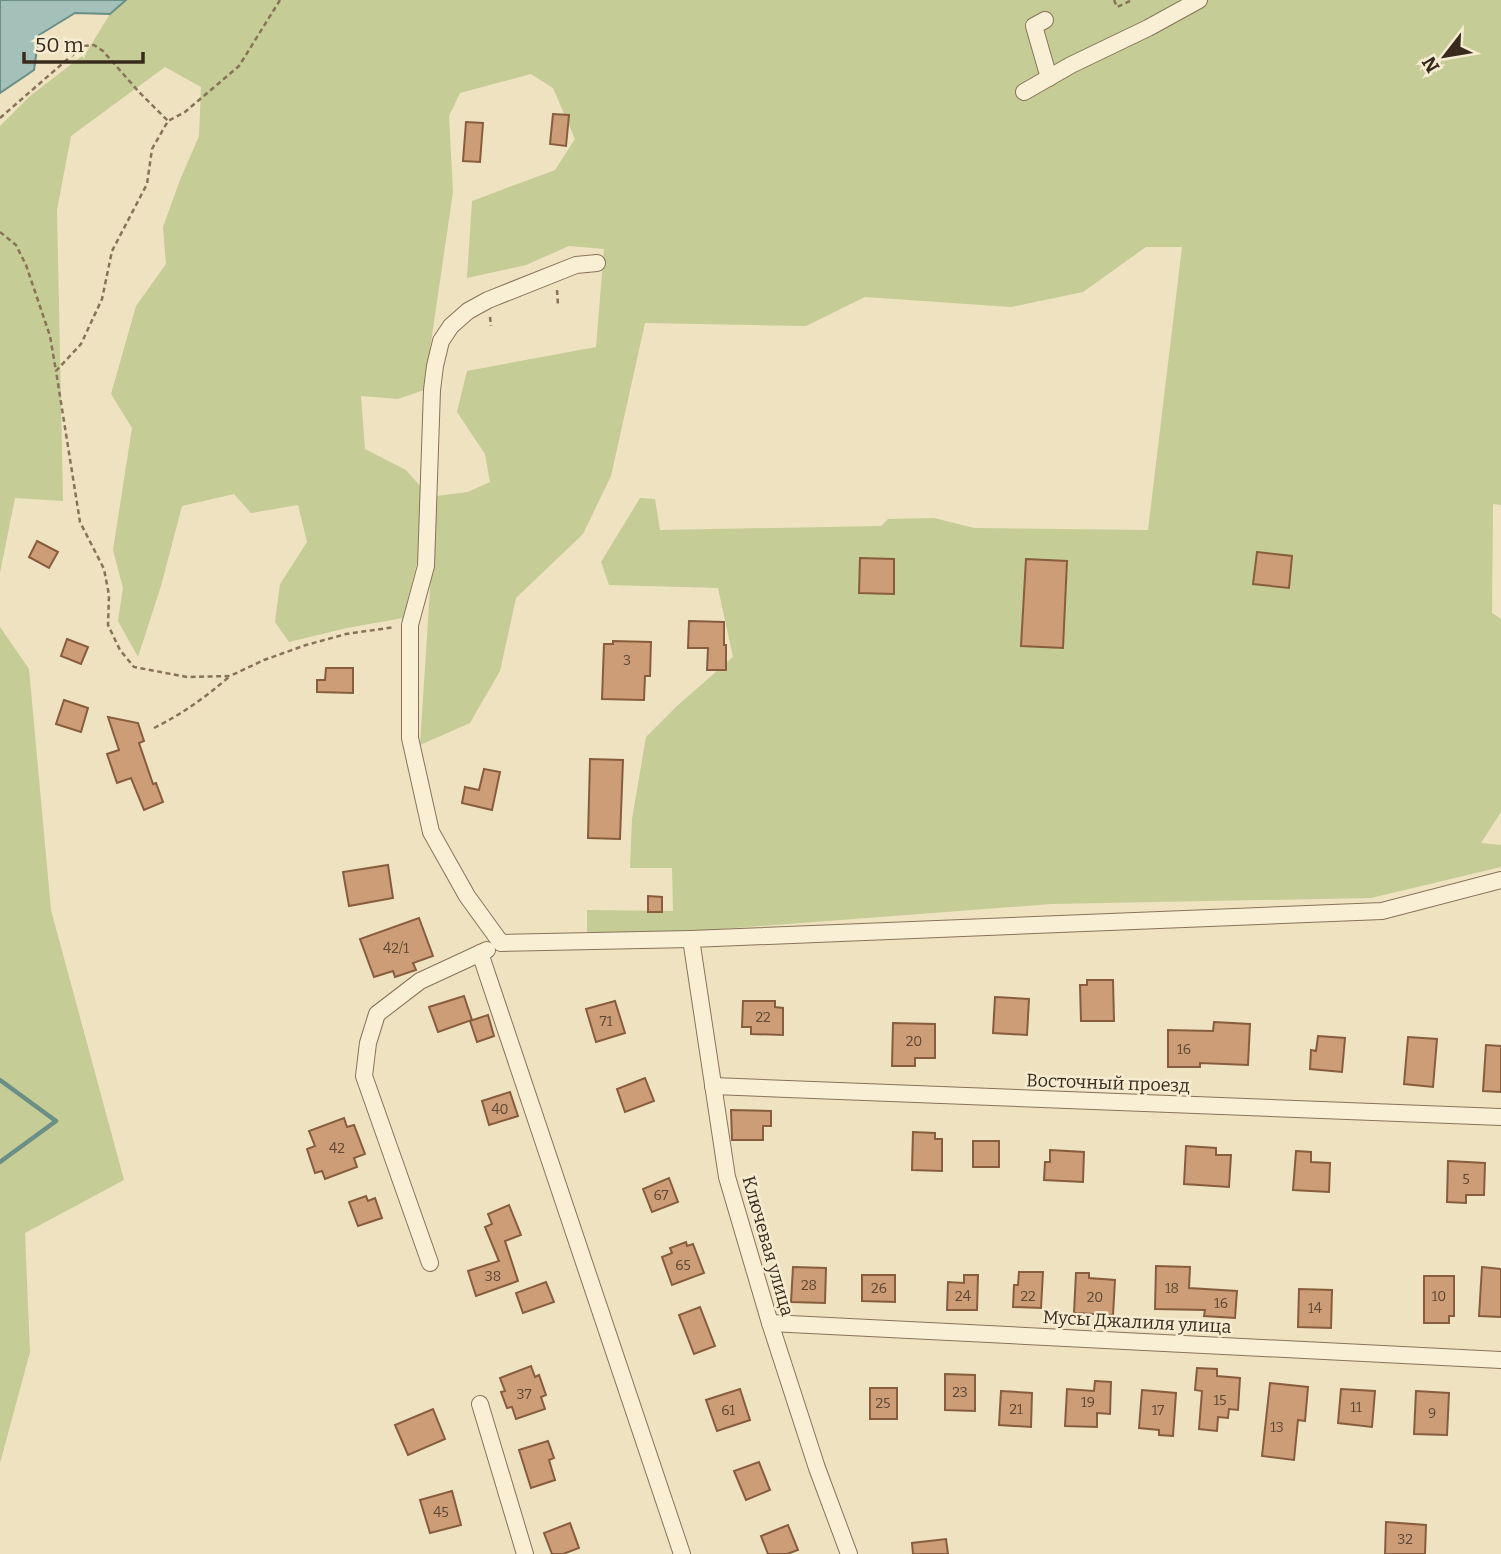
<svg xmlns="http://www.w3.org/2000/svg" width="1501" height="1554" viewBox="0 0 1501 1554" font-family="Bitter,serif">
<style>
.green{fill:#c5cc95}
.water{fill:#a4c1b9;stroke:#6b8f87;stroke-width:2}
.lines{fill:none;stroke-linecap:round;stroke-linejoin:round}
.stream{stroke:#6b8f87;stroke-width:4.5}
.building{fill:#cd9d77;stroke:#875d3e;stroke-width:2}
.minor-casing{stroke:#887359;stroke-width:18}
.path{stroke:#887359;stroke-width:2.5;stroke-dasharray:5 3.5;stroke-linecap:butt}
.minor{stroke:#f9efd5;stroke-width:16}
.labels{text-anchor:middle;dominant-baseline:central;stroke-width:5;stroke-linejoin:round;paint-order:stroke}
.number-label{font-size:14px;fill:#5d4834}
.street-label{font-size:18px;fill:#382b1d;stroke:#f6ecd1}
</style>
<rect width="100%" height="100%" fill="#eee2c1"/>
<!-- green -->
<g class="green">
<path d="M126 0H1501V505L1493 504 1492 613 1501 619V812L1481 843 1501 845V867L1371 898 1051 904 695 931 587 933V910L673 911 672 868H630L632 819 646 737 678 705 733 657 718 588 609 585 601 562 640 498 655 499 660 530 881 526 888 519 934 518 974 528 1148 530 1182 247H1146L1083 292 1011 307 865 297 806 326 645 323 611 476 583 534 516 598 500 671 470 723 420 745 436 496 468 492 490 482 485 454 457 412 467 371 596 347 604 249 569 246 526 265 467 278 472 201 555 170 575 139 553 88 531 74 460 93 449 116 453 192 424 390 398 399 361 396 365 449 406 470 422 488 419 555 403 618 347 628 289 642 275 622 280 584 307 542 298 505 251 513 234 494 182 506 161 586 138 657 118 621 123 588 113 550 132 428 111 394 136 306 166 264 163 227 180 180 199 136 201 87 165 67 71 136 57 210 63 501 15 498 0 573V126L30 96 86 53 110 14Z"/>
<path d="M0 627 29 669 51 910 124 1180 25 1233 30 1352 0 1463Z"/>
</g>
<!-- water -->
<path class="water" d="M0 0H126L110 14 75 13 39 35 34 70 0 93Z"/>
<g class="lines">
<!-- stream -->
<path class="stream" d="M0 1080 56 1121 0 1162"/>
</g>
<!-- building -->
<g class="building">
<path d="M553 114 569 115 566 146 550 144Z"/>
<path d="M466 122 483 123 480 162 463 161Z"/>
<path d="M37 541 58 552 49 568 29 557Z"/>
<path d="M1257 552 1292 556 1289 588 1253 584Z"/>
<path d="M860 558 894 559V594L859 593Z"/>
<path d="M1026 559 1067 561 1063 648 1021 646Z"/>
<path d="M689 621 724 622V645H726V670H707L708 648H688Z"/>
<path d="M67 639 88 647 81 664 61 656Z"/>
<path d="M613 641 651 642 650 676H645L644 700 602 699 604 644H613Z"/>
<path d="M326 668H353V693L317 692V680H325Z"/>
<path d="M64 700 88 708 81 732 56 724Z"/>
<path d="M108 717 138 723 144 741 139 743 153 784 156 783 163 802 144 810 131 778 117 783 107 754 119 750Z"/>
<path d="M590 759 623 760 620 839 588 838Z"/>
<path d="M484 769 500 772 492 810 462 803 465 787 479 790Z"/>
<path d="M388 865 393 898 349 906 343 872Z"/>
<path d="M648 896 662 897V912H648Z"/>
<path d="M419 918 433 956 413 963 416 970 395 977 393 971 374 977 360 939Z"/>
<path d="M1087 980H1113L1114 1021H1081L1080 985H1087Z"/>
<path d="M464 996 472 1020 438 1032 429 1007Z"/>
<path d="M995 997 1029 999 1027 1035 993 1033Z"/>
<path d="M615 1001 625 1033 596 1042 586 1009Z"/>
<path d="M743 1001H775V1007L783 1008V1035L751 1034V1027H742Z"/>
<path d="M488 1015 494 1036 477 1042 470 1021Z"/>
<path d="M1214 1022 1250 1024 1248 1065 1200 1063V1067H1168V1030L1213 1031Z"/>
<path d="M893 1023 935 1024V1058H915V1066H892Z"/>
<path d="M1318 1036 1345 1038 1342 1072 1310 1069 1311 1050 1316 1051Z"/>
<path d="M1408 1037 1437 1039 1433 1087 1404 1084Z"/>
<path d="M1486 1045 1501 1046V1092L1483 1091Z"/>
<path d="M645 1078 654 1101 625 1112 617 1089Z"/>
<path d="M510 1092 518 1116 489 1125 482 1101Z"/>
<path d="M731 1110 771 1111V1126H763V1140H732Z"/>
<path d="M344 1118 347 1127 354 1125 365 1154 354 1158 357 1167 325 1179 322 1171 315 1173 307 1149 315 1146 309 1131Z"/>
<path d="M913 1132 935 1133V1139H942V1171L912 1170Z"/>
<rect x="973" y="1141" width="26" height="26"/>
<path d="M1186 1146 1216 1148V1155H1231L1229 1187 1184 1184Z"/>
<path d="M1050 1150 1084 1152 1083 1182 1044 1180 1045 1162H1050Z"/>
<path d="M1296 1151 1311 1152V1162L1330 1163 1329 1192 1293 1190Z"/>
<path d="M1448 1161 1485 1163 1484 1195H1466V1203L1447 1202Z"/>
<path d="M669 1178 678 1202 652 1212 643 1189Z"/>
<path d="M366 1196 368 1201 375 1198 382 1218 358 1226 349 1202Z"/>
<path d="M509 1205 521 1235 505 1241 518 1281 476 1296 468 1271 499 1261 485 1227 492 1224 488 1214Z"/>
<path d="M686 1242 687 1246 693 1244 704 1273 672 1285 662 1257 672 1253 670 1248Z"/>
<path d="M1156 1266 1190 1267 1189 1288 1237 1291 1235 1318 1204 1316 1205 1310 1155 1309Z"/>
<path d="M793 1267 826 1268 825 1303 791 1302Z"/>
<path d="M1482 1267 1501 1269V1317L1479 1316Z"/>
<path d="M1019 1272H1043L1041 1308 1013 1307 1014 1285H1018Z"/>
<path d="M1076 1273H1089V1278L1115 1280 1113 1315 1074 1313Z"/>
<path d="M862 1275H895V1302L862 1301Z"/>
<path d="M964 1275H978L977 1310H947L948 1282 964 1283Z"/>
<path d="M1424 1276H1454V1316H1449V1323H1424Z"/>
<path d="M546 1282 554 1302 523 1313 516 1293Z"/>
<path d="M1299 1289 1332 1290 1331 1328 1298 1327Z"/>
<path d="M700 1307 715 1346 694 1354 679 1315Z"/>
<path d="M531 1366 535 1377 539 1375 546 1395 541 1397 545 1409 516 1419 512 1407 507 1408 501 1392 505 1391 500 1378Z"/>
<path d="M1197 1368 1217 1369V1376L1240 1378 1238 1410 1229 1409 1228 1418 1218 1417 1217 1431 1199 1429 1202 1391 1195 1390Z"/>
<path d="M945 1374 975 1375V1411L945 1410Z"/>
<path d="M1095 1381 1111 1382 1110 1414 1097 1413V1427L1065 1426 1067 1389 1094 1391Z"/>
<path d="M1270 1383 1308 1387 1305 1421 1298 1420 1294 1460 1262 1456Z"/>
<rect x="870" y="1388" width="27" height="31"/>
<path d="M740 1389 750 1420 717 1431 706 1400Z"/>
<path d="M1341 1389 1375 1391 1372 1427 1338 1423Z"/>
<path d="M1142 1390 1176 1393 1173 1436 1159 1435V1430L1139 1428Z"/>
<path d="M1001 1391 1032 1393 1031 1427 999 1425Z"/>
<path d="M1416 1391 1449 1393 1447 1435 1414 1434Z"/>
<path d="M433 1409 445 1439 408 1455 395 1425Z"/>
<path d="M548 1441 554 1458 549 1460 555 1480 531 1488 519 1450Z"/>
<path d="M759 1462 770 1490 746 1500 734 1471Z"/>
<path d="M452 1491 461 1525 430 1533 420 1500Z"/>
<path d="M1386 1522 1426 1525 1425 1554H1385Z"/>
<path d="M570 1523 579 1548 563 1554H552L544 1533Z"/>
<path d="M788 1525 798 1550 787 1554H768L761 1536Z"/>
<path d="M946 1539 948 1554H913L912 1543Z"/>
</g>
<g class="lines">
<defs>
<g id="minor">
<path d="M1045 20 1034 26 1049 78"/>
<path d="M1024 92 1071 65 1148 28 1199 0"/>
<path d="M597 263 576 265 488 300 468 311 451 326 441 341 435 366 432 390 426 566 410 625V738L431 832 467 896 501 943 691 939 1382 911 1501 880"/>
<path d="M691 939 727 1177 770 1323 817 1468 849 1554"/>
<path d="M480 953 682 1554"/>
<path d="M713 1086 1501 1117"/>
<path d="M430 1263 364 1076 368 1043 377 1014 420 981 487 950"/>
<path d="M770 1323 1501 1360"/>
<path d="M480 1404 525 1554"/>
</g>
</defs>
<!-- minor casing -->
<use href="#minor" class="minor-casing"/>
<!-- path -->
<g class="path">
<path d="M280 0 239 66 185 112 168 121 152 149 147 184 112 251 102 299 81 344 56 371 80 522 104 569 109 595 108 625 120 650 134 667 187 677 230 676 264 660 306 645 346 634 395 627"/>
<path d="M1114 0 1117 7 1132 0"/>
<path d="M0 118 70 57 84 46 94 45 103 51 139 92 168 121"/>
<path d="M0 232 16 245 26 265 50 336 56 371"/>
<path d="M557 290 558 305"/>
<path d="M490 317 491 326"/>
<path d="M154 728C182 714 206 697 230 676"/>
</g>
<!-- minor -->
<use href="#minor" class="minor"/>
</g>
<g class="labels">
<!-- number labels -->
<g class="number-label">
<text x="627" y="660">3</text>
<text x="396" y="948">42/1</text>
<text x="763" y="1017">22</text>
<text x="606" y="1021">71</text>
<text x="914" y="1041">20</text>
<text x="1184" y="1049">16</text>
<text x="500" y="1109">40</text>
<text x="337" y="1148">42</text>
<text x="1466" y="1179">5</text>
<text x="661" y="1195">67</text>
<text x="683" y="1265">65</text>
<text x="493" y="1276">38</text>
<text x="809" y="1285">28</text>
<text x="879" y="1288">26</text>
<text x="1172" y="1288">18</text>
<text x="963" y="1296">24</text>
<text x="1028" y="1296">22</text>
<text x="1439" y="1296">10</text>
<text x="1095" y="1297">20</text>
<text x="1221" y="1303">16</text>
<text x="1315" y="1308">14</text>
<text x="960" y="1392">23</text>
<text x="524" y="1394">37</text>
<text x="1220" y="1400">15</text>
<text x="1088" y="1402">19</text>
<text x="883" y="1403">25</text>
<text x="1356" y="1407">11</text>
<text x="1016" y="1409">21</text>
<text x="728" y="1410">61</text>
<text x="1158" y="1410">17</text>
<text x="1432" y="1413">9</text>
<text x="1277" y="1427">13</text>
<text x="441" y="1512">45</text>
<text x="1405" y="1539">32</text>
</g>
<!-- street labels -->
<g class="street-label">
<text transform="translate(1108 1083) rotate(2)">Восточный проезд</text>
<text transform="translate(768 1246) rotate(74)">Ключевая улица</text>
<text transform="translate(1137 1322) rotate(3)">Мусы Джалиля улица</text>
</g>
</g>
<!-- north arrow -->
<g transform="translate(1445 56) rotate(239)" stroke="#f6ecd1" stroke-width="5" paint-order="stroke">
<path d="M0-5L12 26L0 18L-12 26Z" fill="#382b1d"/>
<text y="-10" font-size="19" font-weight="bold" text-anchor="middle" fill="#382b1d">N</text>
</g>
<!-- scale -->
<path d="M24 52v10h119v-10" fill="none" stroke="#382b1d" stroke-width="3.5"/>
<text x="35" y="52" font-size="21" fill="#382b1d" stroke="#f6ecd1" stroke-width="5" paint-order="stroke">50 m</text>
</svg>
